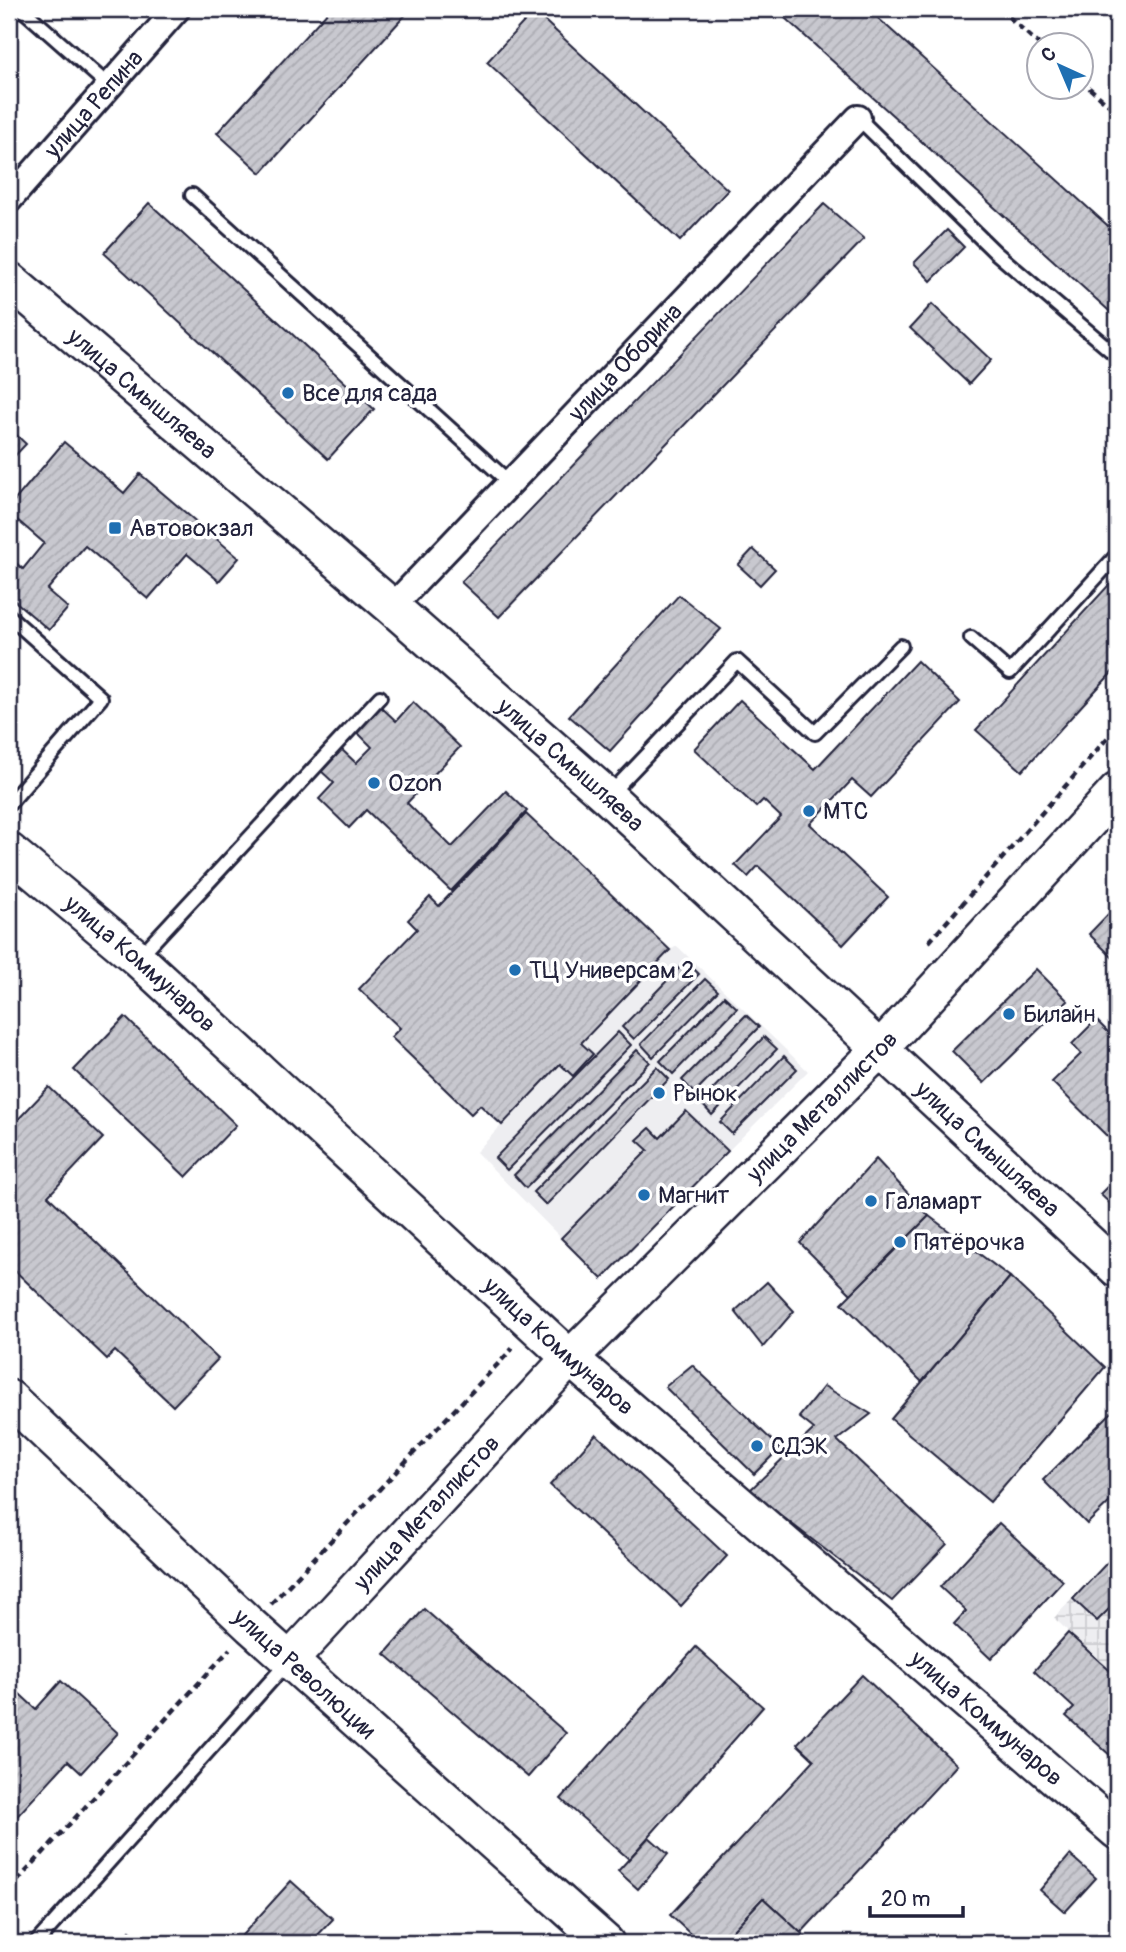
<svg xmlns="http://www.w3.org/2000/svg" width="1126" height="1952" viewBox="0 0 1126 1952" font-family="Pangolin,sans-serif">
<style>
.built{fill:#eeeef1}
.industrial{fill:url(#industrial-grid)}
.building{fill:url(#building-hatch);stroke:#22223b;stroke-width:2}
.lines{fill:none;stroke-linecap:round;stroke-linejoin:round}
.lane-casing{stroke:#22223b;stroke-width:18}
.street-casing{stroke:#22223b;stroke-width:30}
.secondary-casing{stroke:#22223b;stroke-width:40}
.path{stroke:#22223b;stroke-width:4.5;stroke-dasharray:7 5;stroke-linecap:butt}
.lane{stroke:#fff;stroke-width:12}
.street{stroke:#fff;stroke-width:24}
.secondary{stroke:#fff;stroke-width:35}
.poi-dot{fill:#1f6fb2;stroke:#fff;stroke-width:2.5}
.labels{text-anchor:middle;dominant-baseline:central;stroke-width:7;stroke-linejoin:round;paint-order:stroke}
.street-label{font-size:24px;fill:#22223b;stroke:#fff}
.poi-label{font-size:24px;fill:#22223b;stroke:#fff;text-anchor:start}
</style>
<defs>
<pattern id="industrial-grid" width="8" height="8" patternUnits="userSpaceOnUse" patternTransform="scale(1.75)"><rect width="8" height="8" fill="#eeeef1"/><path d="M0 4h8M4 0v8" fill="none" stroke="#ccccd0"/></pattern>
<pattern id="building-hatch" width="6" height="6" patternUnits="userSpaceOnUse" patternTransform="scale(1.75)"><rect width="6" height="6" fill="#c8c8cf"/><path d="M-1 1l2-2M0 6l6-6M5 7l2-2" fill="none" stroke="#acacb3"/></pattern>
</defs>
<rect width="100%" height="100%" fill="#fff"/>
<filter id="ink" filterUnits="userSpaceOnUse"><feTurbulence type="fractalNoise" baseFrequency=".0143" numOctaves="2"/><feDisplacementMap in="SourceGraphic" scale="14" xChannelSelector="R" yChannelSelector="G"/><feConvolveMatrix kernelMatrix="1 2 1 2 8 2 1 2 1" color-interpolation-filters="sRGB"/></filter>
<g filter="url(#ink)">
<!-- built -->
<path class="built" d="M677 946 808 1071 728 1151 686 1111 660 1138 650 1128 638 1140 648 1150 561 1238 476 1152 560 1064 573 1076 593 1054 581 1043 670 950Z"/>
<!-- industrial -->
<path class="industrial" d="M1117 1552V1677L1054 1618Z"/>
<!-- building -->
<g class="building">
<path d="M330 9H411L261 173 217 133Z"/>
<path d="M775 9H868L1117 234V318Z"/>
<path d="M534 11 728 190 680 241 487 62Z"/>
<path d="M149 203 374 409 328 459 104 253Z"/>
<path d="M824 204 864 239 499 617 461 582Z"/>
<path d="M947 230 964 247 931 281 914 263Z"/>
<path d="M932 304 991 360 969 384 910 328Z"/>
<path d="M9 428 26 444 9 462Z"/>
<path d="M64 442 124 493 140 474 239 558 219 581 187 554 148 599 85 546 47 590 68 608 49 630 9 596V557L23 569 44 543 9 513V507Z"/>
<path d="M753 549 775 569 760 585 738 565Z"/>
<path d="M1117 576V667L1022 771 976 730Z"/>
<path d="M679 595 721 629 610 751 569 716Z"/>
<path d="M917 661 960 702 871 797 852 780 810 824 888 897 843 945 758 866 748 877 735 865 781 817 763 800 756 807 694 749 740 700 815 769Z"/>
<path d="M413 702 460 747 407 803 452 847 506 791 527 811 451 891 366 810 349 828 319 799 334 783 319 769 340 748 356 763 372 747 355 730 379 705 396 721Z"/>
<path d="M526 814 670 950 581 1043 593 1054 573 1076 560 1064 502 1125 480 1105 471 1114 391 1037 400 1028 359 989 417 929 408 920 430 897 439 906Z"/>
<path d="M1117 905V962L1089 934Z"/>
<path d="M686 961 699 974 634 1039 622 1027Z"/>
<path d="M1036 969 1068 1001 984 1083 952 1051Z"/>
<path d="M705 979 718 991 653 1057 641 1044Z"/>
<path d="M724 996 737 1008 673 1074 660 1061Z"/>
<path d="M746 1015 759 1027 694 1093 682 1080Z"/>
<path d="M125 1017 236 1125 186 1177 74 1070Z"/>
<path d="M1096 1020 1117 1041V1136L1112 1141 1052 1082 1081 1054 1072 1044Z"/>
<path d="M618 1032 631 1045 507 1170 495 1158Z"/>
<path d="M764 1037 777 1049 712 1115 700 1102Z"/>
<path d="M637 1050 650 1062 526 1188 514 1175Z"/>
<path d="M784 1056 797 1069 732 1134 720 1122Z"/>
<path d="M657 1067 669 1079 546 1205 533 1192Z"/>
<path d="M49 1087 103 1138 48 1196 218 1359 173 1406 115 1351 107 1359 9 1265V1254L14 1248 9 1243V1129Z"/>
<path d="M686 1111 728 1151 602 1279 561 1238 648 1150 637 1140 650 1128 660 1138Z"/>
<path d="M876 1159 929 1216 851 1294 800 1243Z"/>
<path d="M1117 1177V1210L1100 1194Z"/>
<path d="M929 1216 1010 1277 922 1382 842 1303Z"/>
<path d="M1010 1277 1105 1367 990 1502 891 1419Z"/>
<path d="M767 1282 794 1311 763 1347 735 1311Z"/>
<path d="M692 1365 780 1448 754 1474 665 1387Z"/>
<path d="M824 1386 871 1414 837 1440 947 1544 892 1601 749 1491 814 1429 799 1417Z"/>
<path d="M1117 1407V1495L1087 1524 1043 1480Z"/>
<path d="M596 1434 727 1556 681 1606 550 1485Z"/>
<path d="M999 1523 1063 1581 991 1659 954 1624 966 1611 940 1587Z"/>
<path d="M1117 1552V1601L1097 1621 1073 1599Z"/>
<path d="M424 1609 566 1733 528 1777 385 1654Z"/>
<path d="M1068 1633 1117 1677V1749L1111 1756 1066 1716 1074 1708 1034 1671Z"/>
<path d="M696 1647 763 1707 629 1859 561 1799Z"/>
<path d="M862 1675 957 1765 801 1933 763 1898 721 1943H700L670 1915 814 1760 797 1744Z"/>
<path d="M61 1681 118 1733 81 1773 68 1761 9 1825V1684L36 1709Z"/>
<path d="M649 1837 668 1854 638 1889 618 1871Z"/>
<path d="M1070 1855 1096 1878 1065 1912 1040 1890Z"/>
<path d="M291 1881 333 1919 315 1938 321 1943H235Z"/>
<path d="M763 1898 801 1933 812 1943H721Z"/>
<path d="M130 1931 145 1943H121Z"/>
</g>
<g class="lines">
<defs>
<g id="lane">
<path d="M22 9 109 86"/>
<path d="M858 118 995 252 1117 356"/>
<path d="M192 195 510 483"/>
<path d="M9 616 101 698 9 804"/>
<path d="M971 638 1010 672 1117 555"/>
<path d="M608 796 737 661 815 733 901 646"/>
<path d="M140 956 380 697"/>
<path d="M36 1943 287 1663"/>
</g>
<g id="street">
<path id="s1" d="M9 200 177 9"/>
<path id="s2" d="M392 607 858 118"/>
</g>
<g id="secondary">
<path id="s3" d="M9 280 392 607 607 796 1117 1269"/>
<path id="s4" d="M9 851 137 958 570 1358 1117 1831"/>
<path id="s5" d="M9 1398 251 1626 606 1943"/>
<path id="s6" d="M290 1660 570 1358 879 1050 1117 791"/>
</g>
</defs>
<!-- lane casing -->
<use href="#lane" class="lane-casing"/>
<!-- street casing -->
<use href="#street" class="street-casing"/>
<!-- secondary casing -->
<use href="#secondary" class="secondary-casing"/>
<!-- path -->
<g class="path">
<path d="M1000 9 1041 46"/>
<path d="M1080 80 1117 112"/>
<path d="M929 942 1117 727"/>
<path d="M271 1604 513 1348"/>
<path d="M9 1890 230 1649"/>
</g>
<!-- lane -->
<use href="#lane" class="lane"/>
<!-- street -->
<use href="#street" class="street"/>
<!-- secondary -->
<use href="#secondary" class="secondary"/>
</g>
</g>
<!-- markers -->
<g class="poi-dot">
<circle cx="288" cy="393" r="7"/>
<rect x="108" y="521" width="14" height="14" rx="3.5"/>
<circle cx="374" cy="783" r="7"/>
<circle cx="809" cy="811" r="7"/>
<circle cx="515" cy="970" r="7"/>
<circle cx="1009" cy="1014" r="7"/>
<circle cx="659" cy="1093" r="7"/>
<circle cx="644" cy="1195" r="7"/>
<circle cx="871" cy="1201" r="7"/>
<circle cx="900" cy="1242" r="7"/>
<circle cx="757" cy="1446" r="7"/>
</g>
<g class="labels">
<!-- street labels -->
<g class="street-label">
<text stroke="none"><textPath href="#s1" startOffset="128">улица Репина</textPath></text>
<text stroke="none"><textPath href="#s2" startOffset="338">улица Оборина</textPath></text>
<text stroke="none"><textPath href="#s3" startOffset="175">улица Смышляева</textPath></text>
<text stroke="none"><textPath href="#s3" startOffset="742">улица Смышляева</textPath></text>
<text stroke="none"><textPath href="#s4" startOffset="173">улица Коммунаров</textPath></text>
<text stroke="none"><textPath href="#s6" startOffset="768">улица Металлистов</textPath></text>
<text stroke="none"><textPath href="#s3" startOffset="1309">улица Смышляева</textPath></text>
<text stroke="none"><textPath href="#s4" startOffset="740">улица Коммунаров</textPath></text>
<text stroke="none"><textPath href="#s6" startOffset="201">улица Металлистов</textPath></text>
<text stroke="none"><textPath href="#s5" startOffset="404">улица Революции</textPath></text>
<text stroke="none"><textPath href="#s4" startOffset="1307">улица Коммунаров</textPath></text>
</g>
<!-- poi labels -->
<g class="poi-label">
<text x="302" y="393">Все для сада</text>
<text x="129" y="528">Автовокзал</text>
<text x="388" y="783">Ozon</text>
<text x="823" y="811">МТС</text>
<text x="529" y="970">ТЦ Универсам 2</text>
<text x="1023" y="1014">Билайн</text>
<text x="673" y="1093">Рынок</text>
<text x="658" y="1195">Магнит</text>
<text x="885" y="1201">Галамарт</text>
<text x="914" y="1242">Пятёрочка</text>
<text x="771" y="1446">СДЭК</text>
</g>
</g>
<!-- margin -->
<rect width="1126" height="1952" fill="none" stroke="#fff" stroke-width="35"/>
<rect x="18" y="18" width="1091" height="1917" fill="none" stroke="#22223b" stroke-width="2.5" filter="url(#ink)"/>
<!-- north arrow -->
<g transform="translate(1060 66) rotate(316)"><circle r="33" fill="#ffffff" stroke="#a7a7b1" stroke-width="2"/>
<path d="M0-5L12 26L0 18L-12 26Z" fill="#1f6fb2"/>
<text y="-10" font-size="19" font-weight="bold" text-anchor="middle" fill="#22223b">С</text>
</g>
<!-- scale -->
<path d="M870 1906v10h93v-10" fill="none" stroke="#22223b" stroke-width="3.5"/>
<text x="881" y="1906" font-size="21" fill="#22223b" stroke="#ffffff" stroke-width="5" paint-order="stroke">20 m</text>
</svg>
